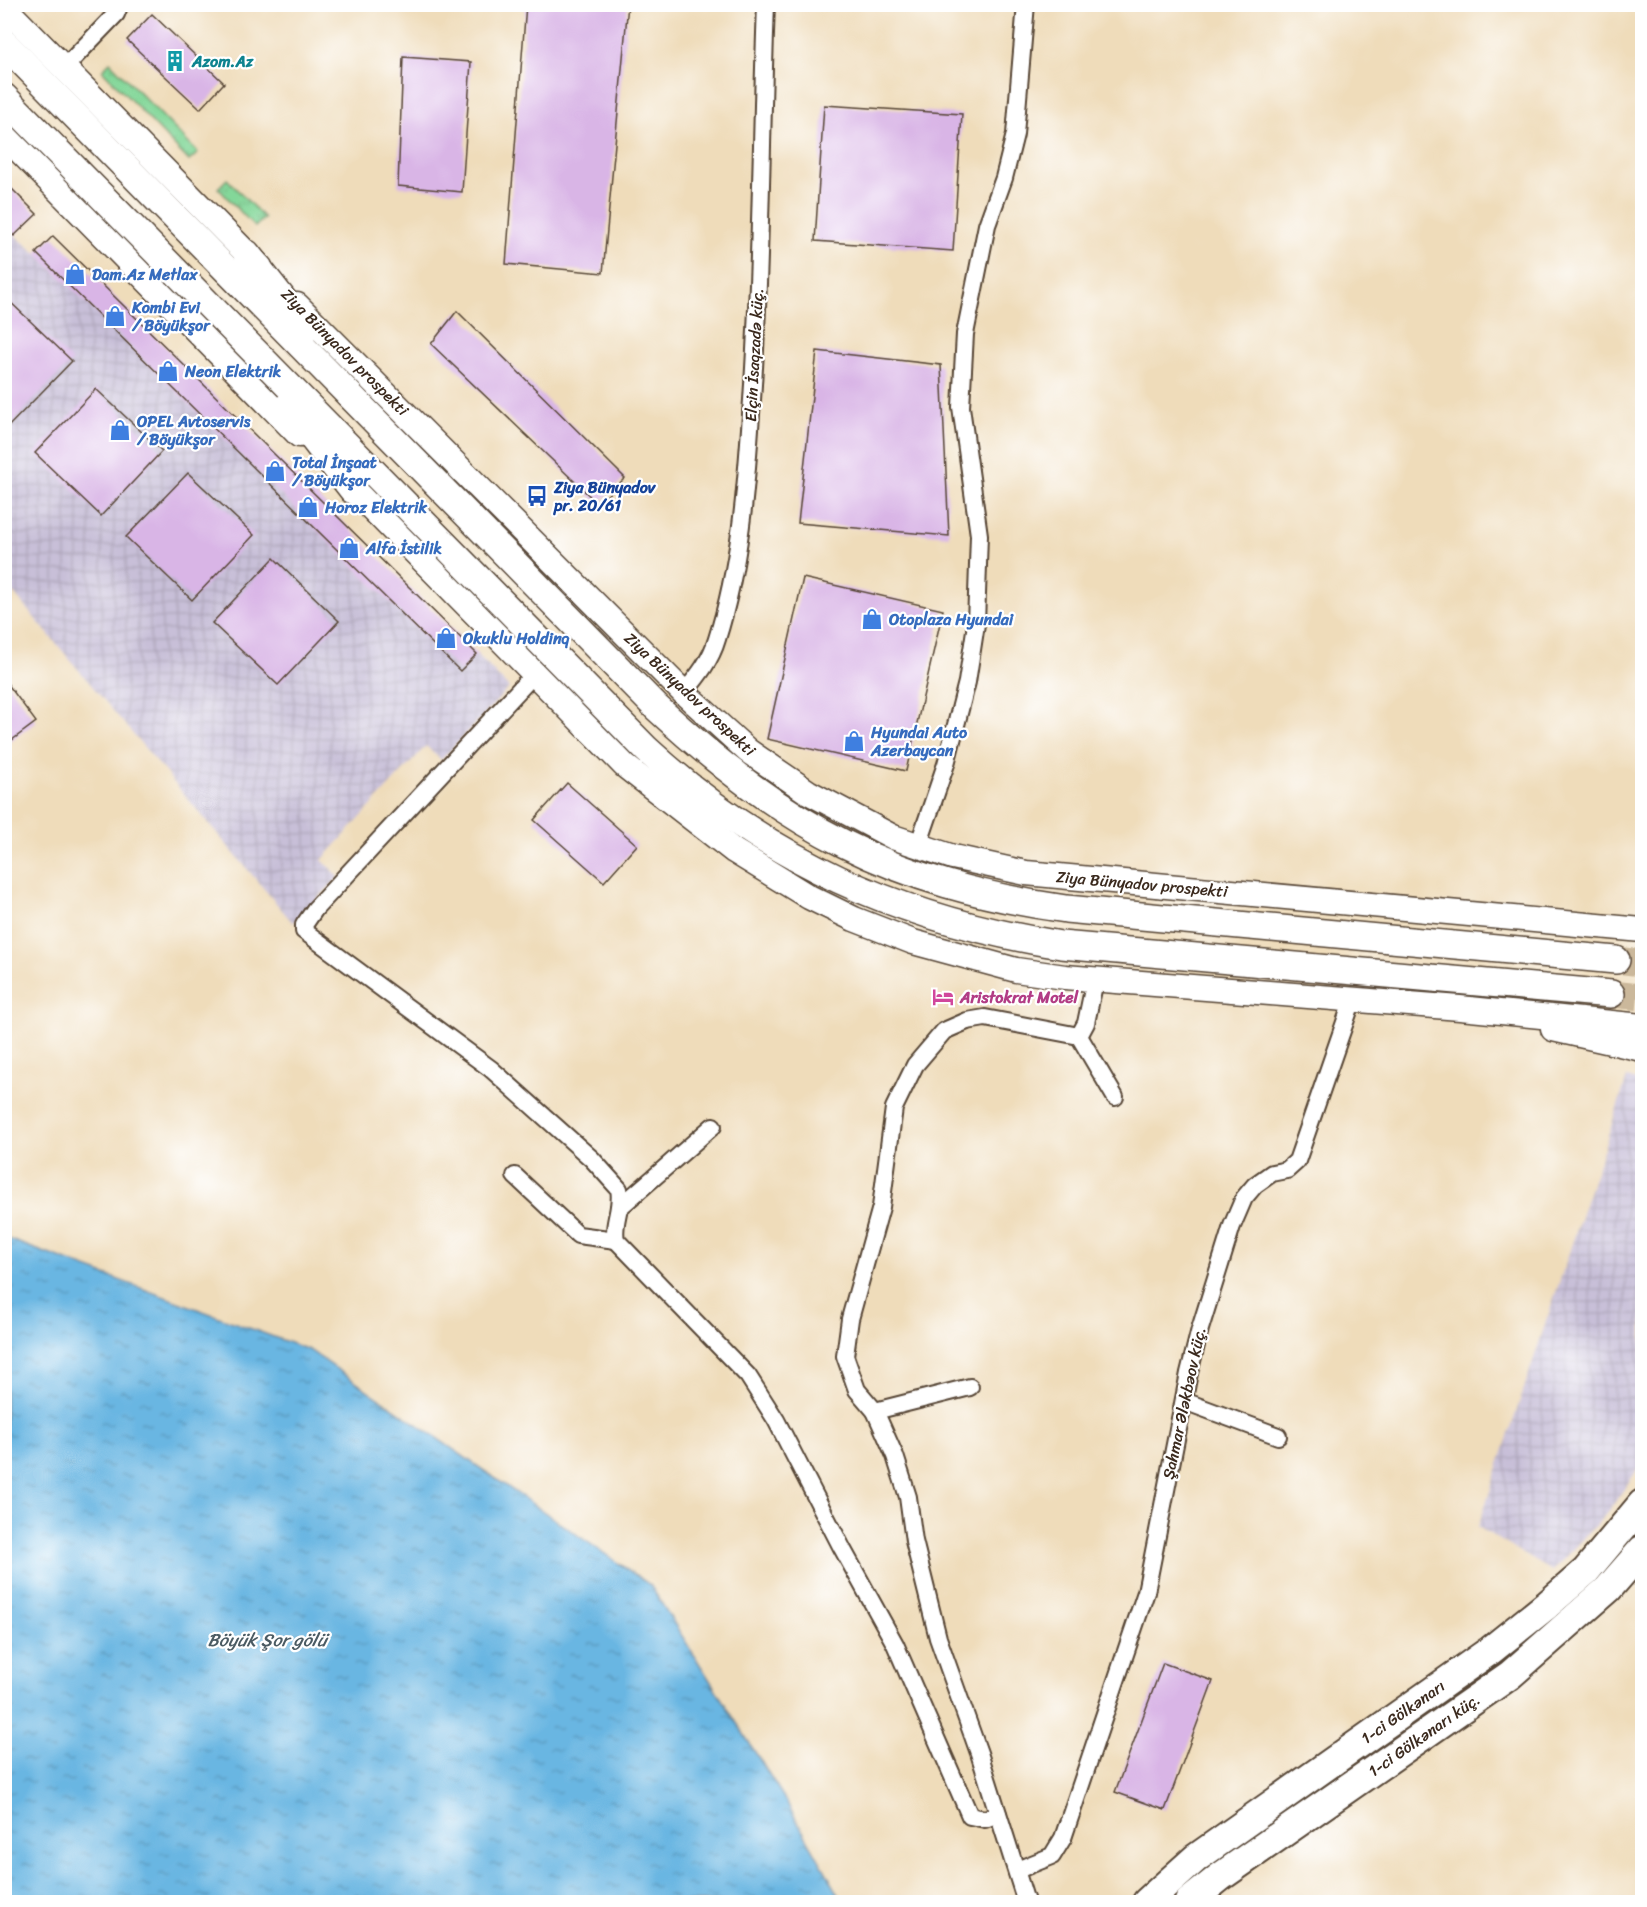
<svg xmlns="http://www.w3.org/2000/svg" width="1647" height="1907" viewBox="0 0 1647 1907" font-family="Sriracha,sans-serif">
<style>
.industrial{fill:url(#industrial-grid)}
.grass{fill:url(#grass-tufts);stroke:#5f805c;stroke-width:1.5}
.water{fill:url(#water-ripples);stroke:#527080;stroke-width:1.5}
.building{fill:#d9b5e6}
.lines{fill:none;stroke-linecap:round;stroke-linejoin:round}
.primary-tunnel{stroke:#cbb89b;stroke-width:27;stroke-dasharray:27 14;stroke-linecap:butt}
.minor-casing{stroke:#564535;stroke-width:20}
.secondary-casing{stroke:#564535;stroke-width:27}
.primary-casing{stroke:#564535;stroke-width:30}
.trunk-casing{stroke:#564535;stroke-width:32}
.minor{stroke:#fff;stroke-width:16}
.secondary{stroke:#fff;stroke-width:24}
.primary{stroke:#fff;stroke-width:27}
.trunk{stroke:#fff;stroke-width:28}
.labels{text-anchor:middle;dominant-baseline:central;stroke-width:4.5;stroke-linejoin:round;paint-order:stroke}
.culture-label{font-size:16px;font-weight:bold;fill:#0d838f;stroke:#fff;text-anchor:start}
.shop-label{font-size:16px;font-weight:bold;fill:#366cbe;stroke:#fff;text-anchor:start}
.street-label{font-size:16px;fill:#3b2a1e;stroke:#fff}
.transit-label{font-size:16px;font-weight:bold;fill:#164399;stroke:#fff;text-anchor:start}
.hotel-label{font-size:16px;font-weight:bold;fill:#b23c85;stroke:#fff;text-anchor:start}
.water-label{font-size:18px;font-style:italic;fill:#4b5b63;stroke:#fff}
</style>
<defs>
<pattern id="industrial-grid" width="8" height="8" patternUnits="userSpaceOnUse" patternTransform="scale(1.5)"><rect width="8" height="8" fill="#c8bfd8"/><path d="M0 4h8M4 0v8" fill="none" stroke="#ada4b9"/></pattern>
<pattern id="grass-tufts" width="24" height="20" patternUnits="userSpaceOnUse" patternTransform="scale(1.5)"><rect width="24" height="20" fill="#83d799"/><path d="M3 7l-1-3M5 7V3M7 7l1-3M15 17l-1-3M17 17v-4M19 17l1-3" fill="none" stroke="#72b983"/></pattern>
<pattern id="water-ripples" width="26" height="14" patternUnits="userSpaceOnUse" patternTransform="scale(1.5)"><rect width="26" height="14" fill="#69b6e2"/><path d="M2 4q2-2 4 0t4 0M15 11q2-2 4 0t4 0" fill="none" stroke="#5894b7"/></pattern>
</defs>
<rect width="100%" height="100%" fill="#fff"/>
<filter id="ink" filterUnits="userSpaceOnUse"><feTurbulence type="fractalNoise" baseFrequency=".0167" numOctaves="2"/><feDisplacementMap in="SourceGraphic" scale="12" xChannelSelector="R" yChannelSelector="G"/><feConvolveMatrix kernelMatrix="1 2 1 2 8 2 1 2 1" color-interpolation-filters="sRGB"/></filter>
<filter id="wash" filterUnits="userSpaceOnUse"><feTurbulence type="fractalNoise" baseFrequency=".008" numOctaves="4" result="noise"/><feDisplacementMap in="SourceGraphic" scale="24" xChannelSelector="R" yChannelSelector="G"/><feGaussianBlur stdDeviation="1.35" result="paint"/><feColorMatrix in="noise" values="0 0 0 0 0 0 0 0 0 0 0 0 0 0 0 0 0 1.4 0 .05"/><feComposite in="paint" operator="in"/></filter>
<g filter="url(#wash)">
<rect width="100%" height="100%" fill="#efdcba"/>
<!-- industrial -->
<g class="industrial">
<path d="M4 226 36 253 460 671 477 654 509 688 441 760 426 746 322 860 339 877 293 923 5 583Z"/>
<path d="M1627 1078 1642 1082V1463L1608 1512 1552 1571 1478 1527Z"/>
</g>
<!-- grass -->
<g class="grass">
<path d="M110 62 198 153 189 161 102 70Z"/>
<path d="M227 179 264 218 255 227 218 188Z"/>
</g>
<!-- water -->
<path class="water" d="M5 1238 309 1350 650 1585 784 1798 843 1902H5Z"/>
<g id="blocks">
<!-- building -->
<g class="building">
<path d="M526 4H628L603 273 506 264Z"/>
<path d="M152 14 224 83 200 109 127 40Z"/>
<path d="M403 57 471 62 462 192 398 186Z"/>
<path d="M824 105 962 114 953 251 815 241Z"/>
<path d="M4 181 37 214 14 236 4 226Z"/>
<path d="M53 236 477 654 460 671 36 253Z"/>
<path d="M4 296 72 361 4 431Z"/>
<path d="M457 311 625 478 598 504 431 344Z"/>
<path d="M817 351 941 365 949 536 798 523Z"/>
<path d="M96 389 162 451 101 516 35 453Z"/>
<path d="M188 473 254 535 192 600 126 537Z"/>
<path d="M274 558 339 621 278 685 212 623Z"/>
<path d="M803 578 943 610 906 771 767 739Z"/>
<path d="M4 679 36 722 4 746Z"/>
<path d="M567 783 637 845 604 882 534 820Z"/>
<path d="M1163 1663 1213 1681 1165 1810 1115 1792Z"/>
</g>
</g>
</g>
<g filter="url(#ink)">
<use href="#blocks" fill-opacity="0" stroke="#564535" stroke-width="1.5"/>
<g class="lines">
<!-- primary-tunnel -->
<g class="primary-tunnel">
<path d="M1616 960 1642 963"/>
<path d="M1611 994 1642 997"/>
</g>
<defs>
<g id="minor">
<path d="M64 68 116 14 120 4"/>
<path d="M534 674 315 909 304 925V931L491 1069 592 1159 619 1189C623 1208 612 1222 616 1240L748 1376 776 1420 842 1548 895 1644 970 1816 985 1819 998 1814"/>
<path d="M684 693C698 676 711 660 717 639 740 566 746 489 751 414 761 278 761 141 766 4"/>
<path d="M918 846 946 764 967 682 976 624 979 535 961 407 965 334 987 225 1004 178 1015 134 1026 4"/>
<path d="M1079 1036 1115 1097"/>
<path d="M515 1176 578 1235 616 1240"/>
<path d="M619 1208 713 1126"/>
<path d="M1184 1401 1278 1436"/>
<path d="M875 1411 970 1387"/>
<path d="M1017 1870 1052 1856 1063 1838 1146 1592 1189 1373 1200 1329 1232 1226 1244 1198 1255 1185 1272 1173 1287 1170 1297 1161 1353 999"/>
<path d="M1026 1902 979 1753 938 1638 914 1541 908 1497 895 1456 875 1411 857 1390 845 1356 850 1319 881 1207 894 1108 915 1065 944 1031 967 1021 985 1018 1079 1036 1086 1023 1095 980"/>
</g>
<g id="secondary">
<path d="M4 7 260 267"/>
<path d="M4 135 299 435"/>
<path d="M297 305 684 693 748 751 808 792 893 837 953 857 1026 873 1642 930"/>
<path d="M341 477 625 766 734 851 809 897 854 919 913 942 1016 970 1065 977 1460 1008 1642 1026"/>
<path d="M1553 1029 1642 1049"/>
</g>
<g id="primary">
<path d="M4 43 657 708C786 827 891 884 1066 909L1616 960"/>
<path d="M4 97 646 749C766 860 901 920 1061 945L1611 994"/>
<path d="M247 254 306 329"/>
<path d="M288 406 353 490"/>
</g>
<g id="trunk">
<path d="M1147 1902 1196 1858 1491 1650 1547 1605 1586 1571 1642 1504"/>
<path d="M1189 1902 1220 1877 1510 1675 1608 1589 1642 1550"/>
</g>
</defs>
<!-- minor casing -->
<use href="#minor" class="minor-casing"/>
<!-- secondary casing -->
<use href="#secondary" class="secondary-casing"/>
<!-- primary casing -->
<use href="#primary" class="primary-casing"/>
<!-- trunk casing -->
<use href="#trunk" class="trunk-casing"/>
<!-- minor -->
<use href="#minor" class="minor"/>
<!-- secondary -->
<use href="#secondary" class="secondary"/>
<!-- primary -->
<use href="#primary" class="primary"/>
<!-- trunk -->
<use href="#trunk" class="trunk"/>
</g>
</g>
<!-- icons -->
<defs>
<symbol id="building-bare" viewBox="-9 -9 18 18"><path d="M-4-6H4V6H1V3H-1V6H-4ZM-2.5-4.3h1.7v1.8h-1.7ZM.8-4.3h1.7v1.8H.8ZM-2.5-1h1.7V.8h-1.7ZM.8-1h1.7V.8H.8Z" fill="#0f9aa8" stroke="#fff" stroke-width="2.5" paint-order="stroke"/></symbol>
<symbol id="shop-bare" viewBox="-9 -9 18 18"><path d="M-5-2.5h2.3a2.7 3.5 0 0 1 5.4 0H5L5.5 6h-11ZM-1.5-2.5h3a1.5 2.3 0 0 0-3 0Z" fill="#3f7fe0" stroke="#fff" stroke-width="2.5" paint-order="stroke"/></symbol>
<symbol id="bus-bare" viewBox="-9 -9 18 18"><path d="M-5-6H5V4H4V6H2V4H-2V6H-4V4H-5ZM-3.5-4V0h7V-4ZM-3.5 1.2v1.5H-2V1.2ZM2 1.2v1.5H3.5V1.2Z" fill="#1a4fb4" stroke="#fff" stroke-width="2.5" paint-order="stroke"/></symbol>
<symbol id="hotel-bare" viewBox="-9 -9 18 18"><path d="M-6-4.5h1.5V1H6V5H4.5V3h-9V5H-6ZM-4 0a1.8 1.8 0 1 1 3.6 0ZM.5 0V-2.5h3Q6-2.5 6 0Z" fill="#d1479c" stroke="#fff" stroke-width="2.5" paint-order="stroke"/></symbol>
</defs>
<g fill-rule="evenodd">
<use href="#building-bare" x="160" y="46" width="30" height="30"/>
<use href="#shop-bare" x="60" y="259" width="30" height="30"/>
<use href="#shop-bare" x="100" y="301" width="30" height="30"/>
<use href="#shop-bare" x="153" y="356" width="30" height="30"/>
<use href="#shop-bare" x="105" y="415" width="30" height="30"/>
<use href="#shop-bare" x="260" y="456" width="30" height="30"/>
<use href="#bus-bare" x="522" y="481" width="30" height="30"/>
<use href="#shop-bare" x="293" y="492" width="30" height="30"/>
<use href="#shop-bare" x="334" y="533" width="30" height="30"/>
<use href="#shop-bare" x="857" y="604" width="30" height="30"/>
<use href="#shop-bare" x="431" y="623" width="30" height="30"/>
<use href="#shop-bare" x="839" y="726" width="30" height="30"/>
<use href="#hotel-bare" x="928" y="982" width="30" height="30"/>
</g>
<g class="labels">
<!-- culture labels -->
<g class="culture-label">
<text x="192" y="61">Azom.Az</text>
</g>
<!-- shop labels -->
<g class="shop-label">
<text x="92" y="274">Dam.Az Metlax</text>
<text x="132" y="307">Kombi Evi<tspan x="132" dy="18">/ Böyükşor</tspan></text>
<text x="185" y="371">Neon Elektrik</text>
<text x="137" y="421">OPEL Avtoservis<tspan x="137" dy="18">/ Böyükşor</tspan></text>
<text x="292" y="462">Total İnşaat<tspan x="292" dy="18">/ Böyükşor</tspan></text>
<text x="325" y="507">Horoz Elektrik</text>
<text x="366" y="548">Alfa İstilik</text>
<text x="889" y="619">Otoplaza Hyundai</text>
<text x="463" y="638">Okuklu Holdinq</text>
<text x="871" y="732">Hyundai Auto<tspan x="871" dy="18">Azerbaycan</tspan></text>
</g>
<!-- street labels -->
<g class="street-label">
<text transform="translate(345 352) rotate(45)">Ziya Bünyadov prospekti</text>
<text transform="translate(754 355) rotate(-87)">Elçin İsaqzadə küç.</text>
<text transform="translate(690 694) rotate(43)">Ziya Bünyadov prospekti</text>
<text transform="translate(1142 884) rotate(5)">Ziya Bünyadov prospekti</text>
<text transform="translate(1184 1403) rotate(-78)">Şahmar Ələkbəov küç.</text>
<text transform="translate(1403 1712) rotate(-35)">1-ci Gölkənarı</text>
<text transform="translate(1424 1735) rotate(-35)">1-ci Gölkənarı küç.</text>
</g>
<!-- transit labels -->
<g class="transit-label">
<text x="554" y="487">Ziya Bünyadov<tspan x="554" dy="18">pr. 20/61</tspan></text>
</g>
<!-- hotel labels -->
<g class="hotel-label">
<text x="960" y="997">Aristokrat Motel</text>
</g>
<!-- water labels -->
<g class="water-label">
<text x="267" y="1640">Böyük Şor gölü</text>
</g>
</g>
<!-- margin -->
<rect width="1647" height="1907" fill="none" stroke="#fff" stroke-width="24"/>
</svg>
